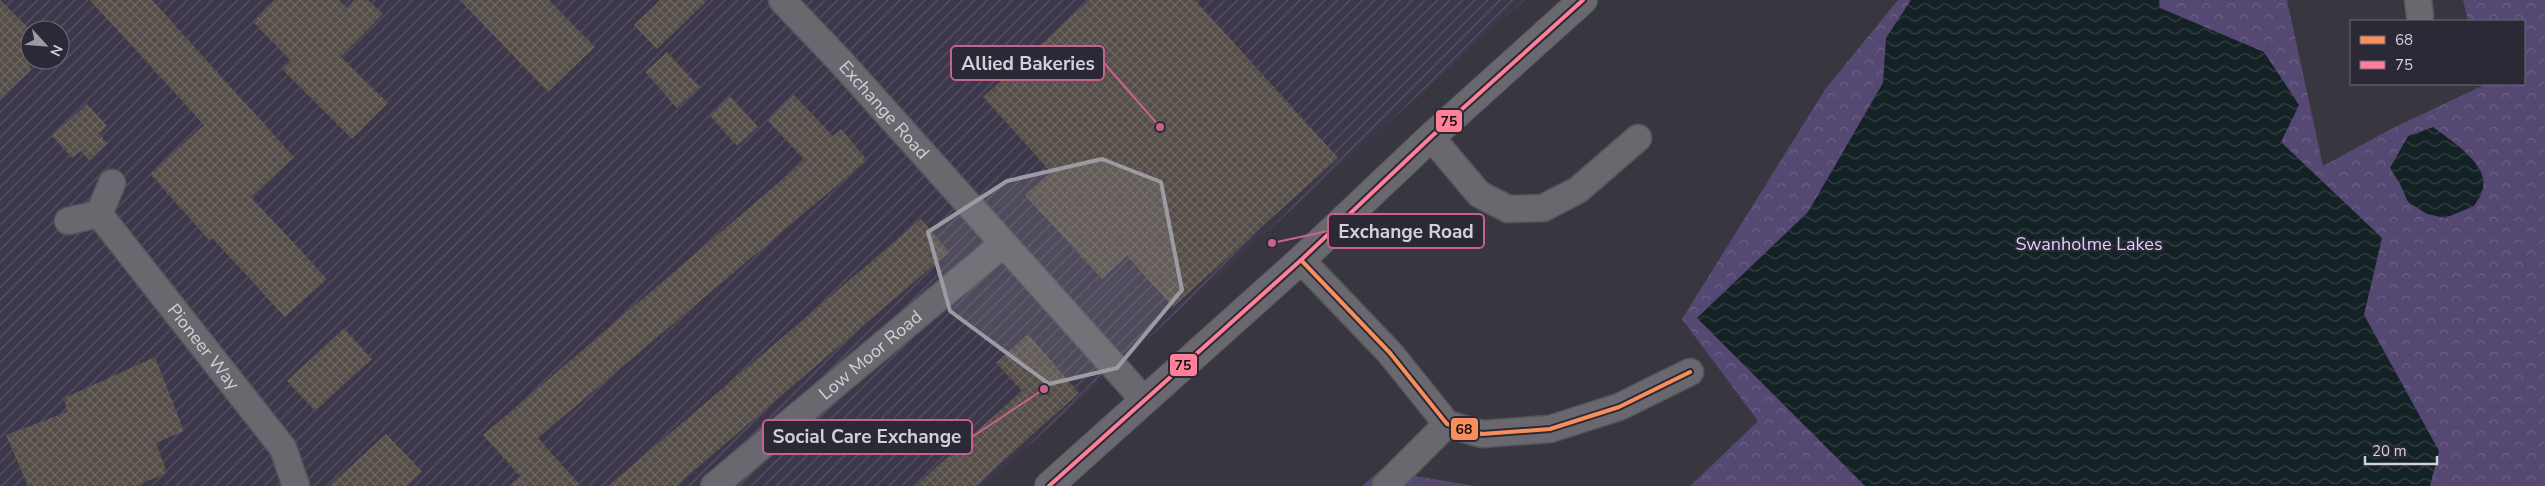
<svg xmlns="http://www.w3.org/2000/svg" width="2545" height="486" viewBox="0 0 2545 486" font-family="'Nunito Sans',sans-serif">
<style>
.industrial{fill:url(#industrial-furrows);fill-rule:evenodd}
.park{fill:url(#park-crowns)}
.water{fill:url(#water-waves)}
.building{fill:url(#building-cross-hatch)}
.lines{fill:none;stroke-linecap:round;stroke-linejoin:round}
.street-casing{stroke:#56545b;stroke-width:29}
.secondary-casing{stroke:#56545b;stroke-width:30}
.street{stroke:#69686e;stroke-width:26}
.secondary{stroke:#69686e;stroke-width:28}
.bus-1-casing{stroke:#2c2937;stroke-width:8}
.bus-2-casing{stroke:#2c2937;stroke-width:8}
.bus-1{stroke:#fa8e5a;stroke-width:4}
.bus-2{stroke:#ff8098;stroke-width:4}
.marked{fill:#9c9aa3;fill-opacity:0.2;stroke:#9c9aa3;stroke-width:4;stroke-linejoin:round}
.labels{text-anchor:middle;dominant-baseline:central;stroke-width:4.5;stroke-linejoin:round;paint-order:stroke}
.street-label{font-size:18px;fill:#d2d0d9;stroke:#2c2937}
.park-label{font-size:18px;fill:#dbd1f9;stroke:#2c2937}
.leader{fill:none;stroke:#c8628d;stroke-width:2}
.callout-dot{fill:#c8628d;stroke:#2c2937;stroke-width:2}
.callout{fill:#2c2937;stroke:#c8628d;stroke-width:2}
.callout-label{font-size:19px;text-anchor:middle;font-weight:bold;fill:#d2d0d9}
.line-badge{stroke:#2c2937;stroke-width:2}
.pale-badge-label{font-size:14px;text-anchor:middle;font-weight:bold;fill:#111}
</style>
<defs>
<pattern id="industrial-furrows" width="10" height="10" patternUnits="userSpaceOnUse" patternTransform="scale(1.25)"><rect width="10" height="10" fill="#3c374a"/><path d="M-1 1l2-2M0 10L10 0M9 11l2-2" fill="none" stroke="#575364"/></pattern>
<pattern id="park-crowns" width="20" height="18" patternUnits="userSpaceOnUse" patternTransform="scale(1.25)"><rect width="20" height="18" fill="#554873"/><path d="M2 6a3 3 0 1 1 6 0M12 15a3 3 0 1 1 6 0" fill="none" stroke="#6d6186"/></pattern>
<pattern id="water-waves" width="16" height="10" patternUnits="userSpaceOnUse" patternTransform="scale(1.25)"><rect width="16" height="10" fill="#142225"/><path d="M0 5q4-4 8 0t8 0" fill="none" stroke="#354144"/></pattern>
<pattern id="building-cross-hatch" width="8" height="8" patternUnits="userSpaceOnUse" patternTransform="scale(1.25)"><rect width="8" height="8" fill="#554d47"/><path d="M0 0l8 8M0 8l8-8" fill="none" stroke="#6d6661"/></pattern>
</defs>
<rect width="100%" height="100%" fill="#38363e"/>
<!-- industrial -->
<path class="industrial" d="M0 0H1525L984 486H0ZM30 30H60V60H30Z"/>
<!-- park -->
<g class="park">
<path d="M1898 0H2287L2323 166 2391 129 2482 86V84H2524V21H2468L2463 0H2545V486H1690L1758 421 1682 319 1826 88Z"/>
<path d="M1380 470 1475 486H1511H1362Z"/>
</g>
<!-- water -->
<g class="water">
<path d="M1911 0H2159L2160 8 2264 52 2299 105 2281 142 2382 238 2364 315 2439 451 2430 486H1865L1697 318 1808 212 1883 83 1886 38Z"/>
<path d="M2433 127C2449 139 2489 164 2483 188 2482 194 2477 201 2474 206L2445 218 2427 214 2408 202 2400 184 2390 168 2408 136Z"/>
</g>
<!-- building -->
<g class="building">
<path d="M0 0 30 30V71L0 99Z"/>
<path d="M90 0H152L294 157 251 197 327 279 285 317 212 238 209 240 150 174 204 125Z"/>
<path d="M275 0H339L347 8 354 0H368L383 14 341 57 388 103 352 139 282 69 291 61 253 22Z"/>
<path d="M460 0H549L595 47 548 92Z"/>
<path d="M660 0H708L657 49 634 25Z"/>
<path d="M1090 0H1195L1338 158 1173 307 1127 256 1102 279 1025 195 1051 172 983 97Z"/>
<path d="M667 52 700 87 677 108 645 72Z"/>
<path d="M794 95 833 136 841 129 867 160 538 438 581 486H509L520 476 483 435 805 160 768 121Z"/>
<path d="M730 96 758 127 737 146 710 116Z"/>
<path d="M87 104 107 126 99 134 108 143 89 160 81 151 72 158 52 136Z"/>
<path d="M921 219 949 252 676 486H608Z"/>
<path d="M344 328 372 359 315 411 287 381Z"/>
<path d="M1028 334 1079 393 975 486H915L1022 391 996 363Z"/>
<path d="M155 357 184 431 156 443 167 473 136 486H28L6 435 67 412 64 398Z"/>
<path d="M386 434 422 472 407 486H329Z"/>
</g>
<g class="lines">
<defs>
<g id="street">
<path id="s1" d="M782 0 842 63 1144 400"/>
<path d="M2418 0 2420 16"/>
<path d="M1431 137 1479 194 1508 209 1543 208 1578 190 1638 138"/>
<path id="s2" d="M99 214 283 448 296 486"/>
<path d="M68 221 99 214 112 183"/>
<path d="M1301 260 1390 353 1447 424 1482 434 1550 429 1619 407 1690 372"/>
<path id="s3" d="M714 486 1003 244"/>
<path d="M1385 486 1447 424"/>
</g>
<path id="secondary" d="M1049 486 1301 260 1431 137 1583 0"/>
</defs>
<!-- street casing -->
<use href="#street" class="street-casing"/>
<!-- secondary casing -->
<use href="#secondary" class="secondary-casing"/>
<!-- street -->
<use href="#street" class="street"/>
<!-- secondary -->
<use href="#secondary" class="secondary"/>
<defs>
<path id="bus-1" d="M1301 260 1390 353 1447 424 1482 434 1550 429 1619 407 1690 372"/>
<path id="bus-2" d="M1049 486 1301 260 1431 137 1583 0"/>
</defs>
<!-- bus-1 casing -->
<use href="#bus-1" class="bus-1-casing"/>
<!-- bus-2 casing -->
<use href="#bus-2" class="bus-2-casing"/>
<!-- bus-1 -->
<use href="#bus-1" class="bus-1"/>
<!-- bus-2 -->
<use href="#bus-2" class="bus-2"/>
</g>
<!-- marked area -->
<path class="marked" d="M1102 159 1161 182 1182 290 1117 368 1049 384 950 311 928 232 1007 181Z"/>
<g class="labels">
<!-- street labels -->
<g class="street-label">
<text stroke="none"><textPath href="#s1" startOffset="150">Exchange Road</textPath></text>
<text stroke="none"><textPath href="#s2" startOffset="169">Pioneer Way</textPath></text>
<text stroke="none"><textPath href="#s3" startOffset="204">Low Moor Road</textPath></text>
</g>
<!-- park labels -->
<g class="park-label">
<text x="2089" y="244">Swanholme Lakes</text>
</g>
</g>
<!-- callouts -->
<path class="leader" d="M1160 127L1104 63M1272 243L1328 231M1044 389L972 437"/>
<g class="callout-dot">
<circle cx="1160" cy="127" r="5"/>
<circle cx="1272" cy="243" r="5"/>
<circle cx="1044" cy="389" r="5"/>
</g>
<g class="callout">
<rect x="951" y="46" width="153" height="34" rx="5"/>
<rect x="1328" y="214" width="156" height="34" rx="5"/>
<rect x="763" y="420" width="209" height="34" rx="5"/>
</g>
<g class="callout-label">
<text x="1028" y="70">Allied Bakeries</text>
<text x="1406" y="238">Exchange Road</text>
<text x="867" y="443">Social Care Exchange</text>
</g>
<g class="line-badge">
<rect x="1435" y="109" width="28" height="24" rx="5" fill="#ff8098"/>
<rect x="1169" y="353" width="29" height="24" rx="5" fill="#ff8098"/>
<rect x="1450" y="417" width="29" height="24" rx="5" fill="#fa8e5a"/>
</g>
<g class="pale-badge-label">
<text x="1449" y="126">75</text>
<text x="1183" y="370">75</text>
<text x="1464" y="434">68</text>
</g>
<!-- legend -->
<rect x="2350" y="20" width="175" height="65" fill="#2c2937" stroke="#6e6c78"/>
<rect x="2360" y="36" width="25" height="8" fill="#fa8e5a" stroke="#6e6c78"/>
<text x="2395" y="45" font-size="15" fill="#d2d0d9">68</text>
<rect x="2360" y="61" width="25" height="8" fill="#ff8098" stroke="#6e6c78"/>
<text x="2395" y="70" font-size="15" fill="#d2d0d9">75</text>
<!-- north arrow -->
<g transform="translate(45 45) rotate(116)"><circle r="24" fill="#2c2937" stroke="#6e6c78"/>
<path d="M0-4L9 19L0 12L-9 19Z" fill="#9c9aa3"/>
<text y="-8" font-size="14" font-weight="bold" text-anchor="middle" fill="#d2d0d9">N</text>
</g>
<!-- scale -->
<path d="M2365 456v8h72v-8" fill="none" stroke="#d2d0d9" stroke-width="2.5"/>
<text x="2372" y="456" font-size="15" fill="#d2d0d9" stroke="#2c2937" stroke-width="4" paint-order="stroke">20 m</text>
</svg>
